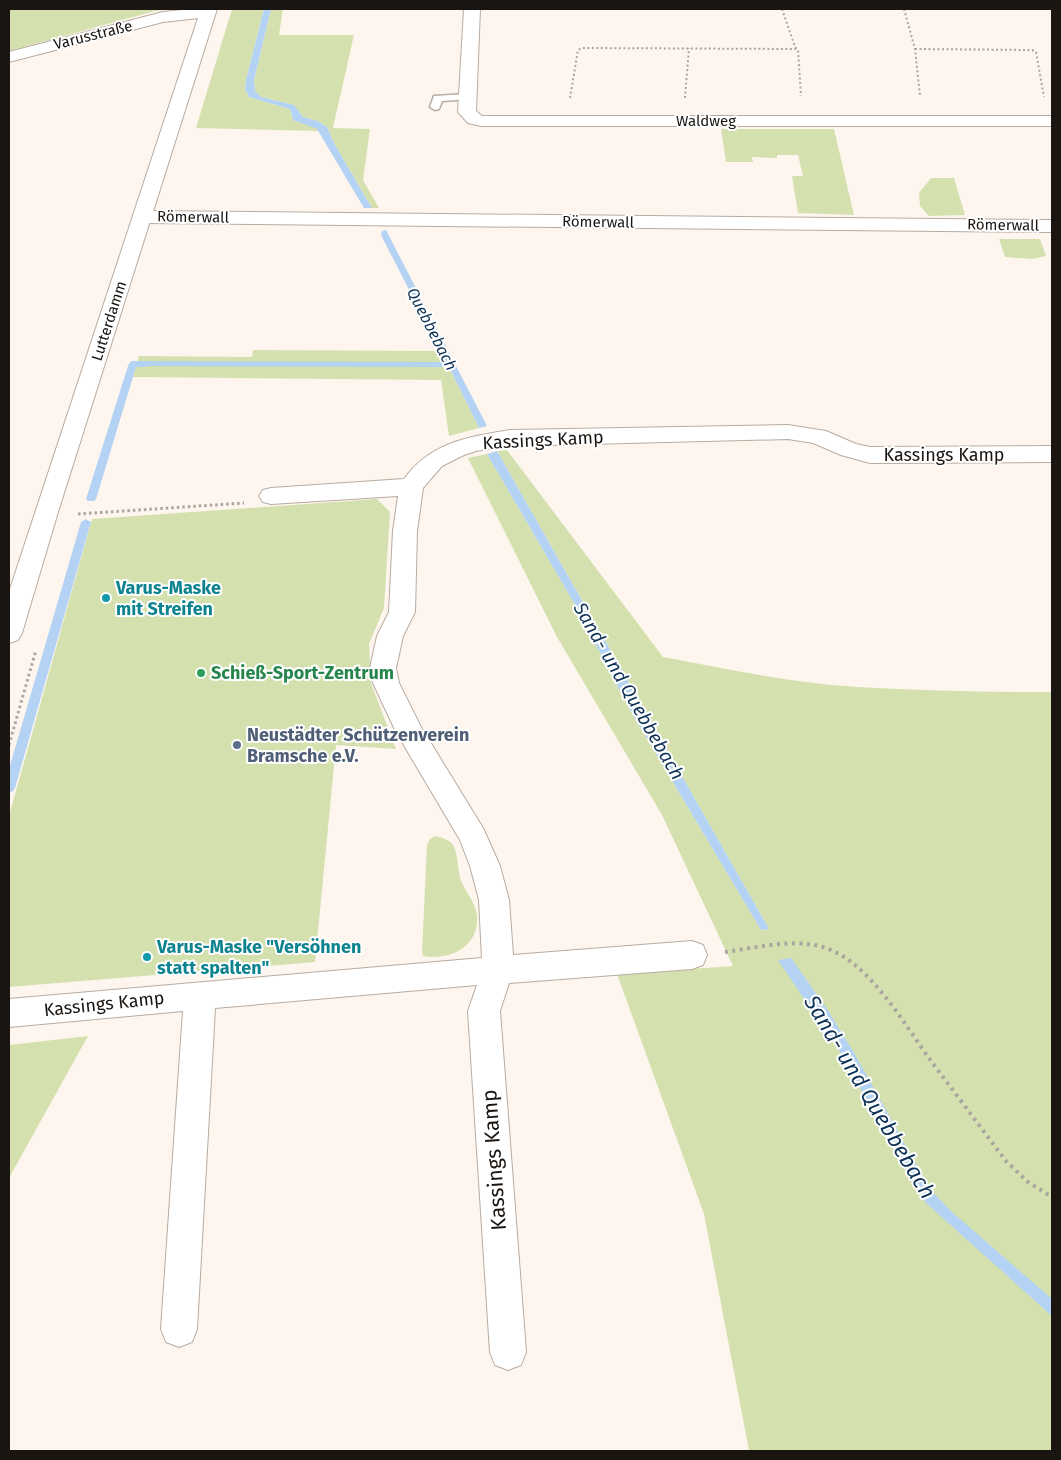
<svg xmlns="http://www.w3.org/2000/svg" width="1061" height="1460" viewBox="0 0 1061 1460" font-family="'Fira Sans',sans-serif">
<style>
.green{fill:#d4e1af}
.water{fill:#b4d3f4}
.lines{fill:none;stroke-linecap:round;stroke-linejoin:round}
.stream{fill:#b4d3f4;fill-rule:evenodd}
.service-casing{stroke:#b8aba0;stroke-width:3}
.minor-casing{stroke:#b8aba0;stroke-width:2}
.tertiary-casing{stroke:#b8aba0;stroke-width:2}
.path-far2{stroke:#aca59f;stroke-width:2;stroke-dasharray:2 2.5;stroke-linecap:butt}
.path-far1{stroke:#aca59f;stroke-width:3;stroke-dasharray:2.5 3;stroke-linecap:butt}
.path{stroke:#aca59f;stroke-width:4;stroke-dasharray:3 4.5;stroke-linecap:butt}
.service{fill:#fff;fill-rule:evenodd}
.minor{fill:#fff;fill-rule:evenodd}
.tertiary{fill:#fff;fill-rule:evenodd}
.culture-dot{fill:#0f9aa8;stroke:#fff;stroke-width:2}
.leisure-dot{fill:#2e9e5b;stroke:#fff;stroke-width:2}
.service-dot{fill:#5c6f8a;stroke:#fff;stroke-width:2}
.labels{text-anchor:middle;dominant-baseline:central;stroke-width:4;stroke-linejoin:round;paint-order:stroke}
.far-street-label{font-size:15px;fill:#1a1511;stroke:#fff}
.far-water-label{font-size:16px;font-style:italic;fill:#0d3255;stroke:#fff}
.street-label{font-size:18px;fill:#1a1511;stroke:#fff}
.culture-label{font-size:18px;font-weight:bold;fill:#0d838f;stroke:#fff;text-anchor:start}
.leisure-label{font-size:18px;font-weight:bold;fill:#27864d;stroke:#fff;text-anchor:start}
.service-label{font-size:18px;font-weight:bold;fill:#4e5e75;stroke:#fff;text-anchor:start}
.water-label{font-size:19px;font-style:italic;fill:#0d3255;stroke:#fff}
.near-street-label{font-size:21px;fill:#1a1511;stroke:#fff}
.near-water-label{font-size:22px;font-style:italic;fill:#0d3255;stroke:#fff}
</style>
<rect width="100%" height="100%" fill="#fef6ee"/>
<!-- green -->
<g class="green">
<path d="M9 9H172L155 11 9 51Z"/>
<path d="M232 9H264L246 80 245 89 249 97 290 109 292 118 314 126 319 131 196 128Z"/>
<path d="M271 9H283L279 35H354L333 128 370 129 363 180 379 208H372L335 145 327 127 318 121 303 117 294 105 261 97 255 91 254 80Z"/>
<path d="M721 129H834L854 215 798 213 792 176H803L798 155H777V158L752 157 753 162H726Z"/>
<path d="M931 178H954L965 215 929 216 920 206 919 193Z"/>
<path d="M999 239H1040L1046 256 1032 259 1005 257Z"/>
<path d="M253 350 441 351 479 428 449 436 441 380 133 377 139 356 252 357Z"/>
<path d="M507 450 663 657C727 669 792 683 858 687 923 691 988 692 1052 692V1451H749L704 1214 617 974 733 966 662 815 557 637 468 458 487 454 574 603 630 710 761 930 769 929 497 451Z"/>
<path d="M377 499 390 512 384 608 369 644 371 683 396 749 336 745 315 962 9 987V816L92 519Z"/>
<path d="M435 836C443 838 451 840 454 847 458 856 458 869 460 878 464 890 477 904 477 917 479 947 449 961 423 956L422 951 427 845 430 839Z"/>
<path d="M88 1036 9 1178V1045Z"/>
</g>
<!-- water -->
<g class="water">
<path d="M264 9H271L254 80 255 91 261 97 294 105 303 117 318 121 327 127 335 145 372 208H364L317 129 293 120 290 109 249 97 245 89 246 80Z"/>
<path d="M386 230 487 426 479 428 449 367 132 366 133 361 446 362 381 235 382 231Z"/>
<path d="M497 451 769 929 761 930 630 710 574 603 487 454Z"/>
<path d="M791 958 825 1006 853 1051 930 1189 951 1211 1052 1299V1316L926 1203 901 1163 842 1055 778 960Z"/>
</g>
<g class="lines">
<!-- stream -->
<g class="stream">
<path d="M133 361H145L149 364 145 367H136L96 499 94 501H88L86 499 128 366 130 362Z"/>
<path d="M86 519 91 522 15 788 13 791 9 793V769L81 522Z"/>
</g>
<defs>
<path id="service" d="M467 94 472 97 471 99 442 101 439 109 435 110 430 107 434 96Z"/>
<g id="minor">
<path d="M192 9H214L216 12 214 16 208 17 163 22 9 62V52L163 12Z"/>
<path d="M464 9H480L476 111 482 116H1052V126H481L468 123 458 112Z"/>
<path d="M143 211 1052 220V232L143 223 136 221 133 217 136 213Z"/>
<path d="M788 425 826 431 856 444 870 447 1052 446V462L870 463 841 455 813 443 788 439 510 446 476 451 464 455 442 466 423 488 417 531 415 612 403 636 396 668 399 683 421 727 483 828 500 866 509 900 513 955 692 941 703 945 707 955 703 965 692 969 509 983 500 1011 526 1352 521 1365 508 1370 495 1365 490 1352 468 1011 477 985 215 1008 197 1329 192 1342 179 1347 166 1342 161 1329 183 1011 9 1027V999L482 958 479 900 470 866 460 840 396 732 373 683 370 668 377 636 389 612 393 531 398 496 271 504 263 502 259 496 263 490 271 488 404 479C431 442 468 437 510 430Z"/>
</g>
<path id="tertiary" d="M201 9H217L58 512 22 633 18 640 9 643V592Z"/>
</defs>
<!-- service casing -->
<use href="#service" class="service-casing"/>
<!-- minor casing -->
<use href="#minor" class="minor-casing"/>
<!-- tertiary casing -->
<use href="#tertiary" class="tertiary-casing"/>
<!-- path-far2 -->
<g class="path-far2">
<path d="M782 9 795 47 798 50 801 96"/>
<path d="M904 9 915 49 920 96"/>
<path d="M915 49 1032 50 1036 52 1044 97"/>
<path d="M570 98 578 50 582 48 796 49"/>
<path d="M685 98 689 48"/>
</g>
<!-- path-far1 -->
<g class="path-far1">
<path d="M78 514 244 503"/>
<path d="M9 745 36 650"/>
</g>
<!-- path -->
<path class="path" d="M725 952C756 948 792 938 823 947 869 961 904 1024 931 1061 956 1094 981 1128 1006 1161L1028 1182 1052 1197"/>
<!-- service -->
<use href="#service" class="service"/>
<!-- minor -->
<use href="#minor" class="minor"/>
<!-- tertiary -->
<use href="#tertiary" class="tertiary"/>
</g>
<!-- markers -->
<g class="culture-dot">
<circle cx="106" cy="598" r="5"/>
<circle cx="147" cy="957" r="5"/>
</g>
<circle class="leisure-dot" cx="201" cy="673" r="5"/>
<circle class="service-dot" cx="237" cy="745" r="5"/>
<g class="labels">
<!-- far-street labels -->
<g class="far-street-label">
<text transform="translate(93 35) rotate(-14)">Varusstraße</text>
<text x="706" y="121">Waldweg</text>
<text transform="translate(193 217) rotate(1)">Römerwall</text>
<text transform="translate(598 222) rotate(1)">Römerwall</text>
<text transform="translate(1003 225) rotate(1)">Römerwall</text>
<text transform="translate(109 321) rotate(-72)">Lutterdamm</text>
</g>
<!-- far-water labels -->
<g class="far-water-label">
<text transform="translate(432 329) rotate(63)">Quebbebach</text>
</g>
<!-- street labels -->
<g class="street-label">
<text transform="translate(543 440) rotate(-3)">Kassings Kamp</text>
<text x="944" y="455">Kassings Kamp</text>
<text transform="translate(104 1004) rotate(-6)">Kassings Kamp</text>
</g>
<!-- culture labels -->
<g class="culture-label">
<text x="116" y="588">Varus-Maske<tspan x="116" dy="21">mit Streifen</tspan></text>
<text x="157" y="947">Varus-Maske "Versöhnen<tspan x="157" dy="21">statt spalten"</tspan></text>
</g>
<!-- leisure labels -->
<g class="leisure-label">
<text x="211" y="673">Schieß-Sport-Zentrum</text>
</g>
<!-- service labels -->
<g class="service-label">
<text x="247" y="735">Neustädter Schützenverein<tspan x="247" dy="21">Bramsche e.V.</tspan></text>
</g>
<!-- water labels -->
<g class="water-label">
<text transform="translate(629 691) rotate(60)">Sand- und Quebbebach</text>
</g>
<!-- near-street labels -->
<g class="near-street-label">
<text transform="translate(494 1160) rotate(-94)">Kassings Kamp</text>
</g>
<!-- near-water labels -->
<g class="near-water-label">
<text transform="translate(870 1097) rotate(59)">Sand- und Quebbebach</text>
</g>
</g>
<!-- border -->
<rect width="1061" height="1460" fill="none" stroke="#1a1511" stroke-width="20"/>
</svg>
